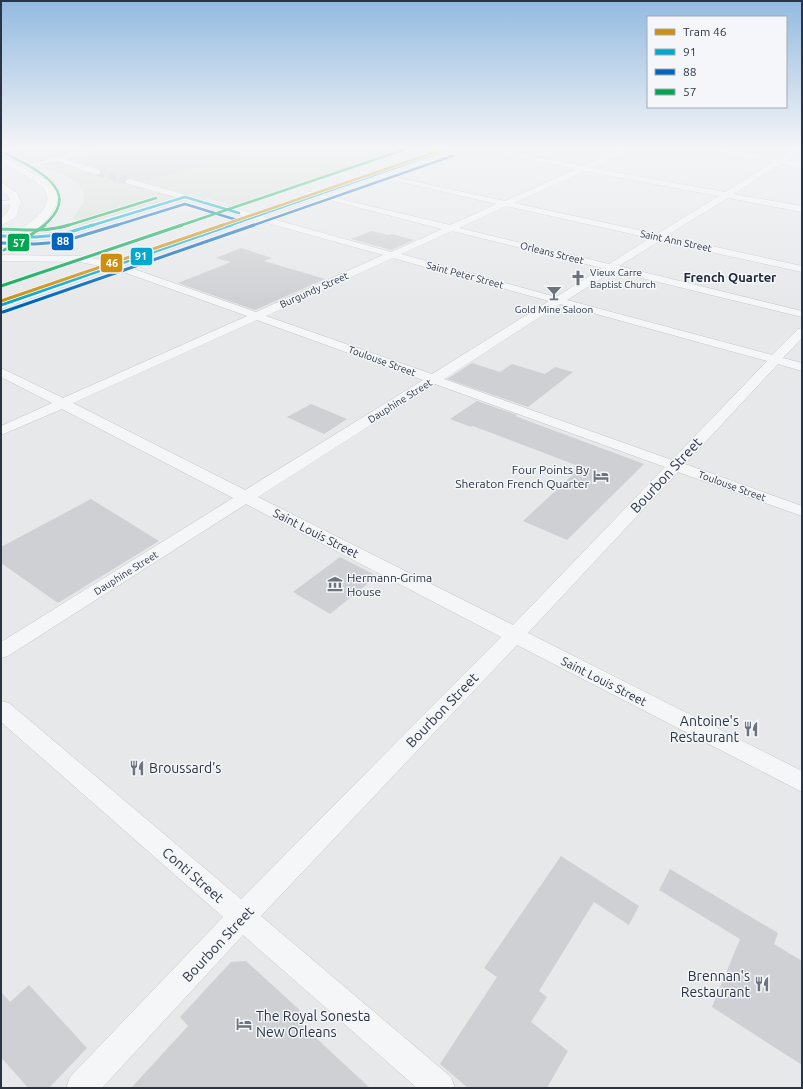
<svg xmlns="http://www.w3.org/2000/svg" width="803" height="1089" viewBox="0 0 803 1089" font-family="Ubuntu,sans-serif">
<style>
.green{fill:#d6ded6}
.building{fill:#ced0d3}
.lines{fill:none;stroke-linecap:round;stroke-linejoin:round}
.street-tunnel{stroke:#c1c4c9;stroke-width:8;stroke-dasharray:8 4;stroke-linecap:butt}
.street-casing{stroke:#c4c6c8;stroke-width:1}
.secondary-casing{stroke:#c4c6c8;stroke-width:1}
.street{fill:#f5f6f7;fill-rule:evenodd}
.secondary{fill:#f8f8f8;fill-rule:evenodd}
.bus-1-far1-casing{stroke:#f4f6f9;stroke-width:4}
.bus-1-casing{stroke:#f4f6f9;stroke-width:5}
.bus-2-far1-casing{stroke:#f4f6f9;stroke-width:4}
.bus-2-casing{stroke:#f4f6f9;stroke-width:5}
.bus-3-far1-casing{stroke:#f4f6f9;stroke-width:4}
.bus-3-casing{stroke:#f4f6f9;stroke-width:5}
.bus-1-far1{stroke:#00a9ce;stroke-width:2.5}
.bus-1{stroke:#00a9ce;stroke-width:3}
.bus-2-far1{stroke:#0065bd;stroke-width:2.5}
.bus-2{stroke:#0065bd;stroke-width:3}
.bus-3-far1{stroke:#00a651;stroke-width:2.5}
.bus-3{stroke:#00a651;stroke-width:3}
.tram-1-far1-casing{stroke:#f4f6f9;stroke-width:4}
.tram-1-casing{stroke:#f4f6f9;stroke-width:5}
.tram-1-far1{stroke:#ce8f0e;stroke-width:2.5}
.tram-1{stroke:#ce8f0e;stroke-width:3}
.labels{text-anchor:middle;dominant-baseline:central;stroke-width:3;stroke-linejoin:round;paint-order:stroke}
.far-street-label{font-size:10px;fill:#2b3445;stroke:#f4f6f9}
.far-poi-label{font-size:10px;fill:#2b3445;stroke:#f4f6f9;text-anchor:start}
.poi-label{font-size:12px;fill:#2b3445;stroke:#f4f6f9;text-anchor:end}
.street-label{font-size:12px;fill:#2b3445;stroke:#f4f6f9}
.far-district-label{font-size:13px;font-weight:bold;fill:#1d2536;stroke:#f4f6f9}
.near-street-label{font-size:14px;fill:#2b3445;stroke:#f4f6f9}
.near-poi-label{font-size:14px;fill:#2b3445;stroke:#f4f6f9;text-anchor:end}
.line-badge{stroke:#f4f6f9;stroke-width:1.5}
.badge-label{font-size:11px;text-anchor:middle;font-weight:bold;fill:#fff}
</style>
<rect width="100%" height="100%" fill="#e6e8ea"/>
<!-- green -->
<path class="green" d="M14 149H411L236 206 189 194 83 224 73 218 83 203 84 194 77 182 61 173 48 170 19 157Z"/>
<!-- building -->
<g class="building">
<path d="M115 149H243L244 154 146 181 129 178 123 182 100 176 103 170 100 169 71 160Z"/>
<path d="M372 231 389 235 392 234 414 240 391 250 351 239Z"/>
<path d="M241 248 272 258 264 261 325 279 255 310 178 283 231 262 216 258Z"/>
<path d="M472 363 500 372 512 364 545 374 555 367 573 372 528 407 447 379Z"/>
<path d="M477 401 517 415 515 416 644 464 567 540 523 521 581 467 473 426 471 427 450 419Z"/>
<path d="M311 404 347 419 324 434 287 417Z"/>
<path d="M91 499 159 541 58 603 1 563V547Z"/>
<path d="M340 557 377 576 330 614 293 592Z"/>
<path d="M561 856 639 906 629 925 594 902 539 991 547 997 531 1022 568 1051 547 1088H468L440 1064 497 977 484 968Z"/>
<path d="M670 869 778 933 774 944 802 961V1065L712 1007 740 939 659 890Z"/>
<path d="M246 961 306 1016 300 1023 370 1088H131L188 1026 180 1017 231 962Z"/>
<path d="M29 985 87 1048 49 1088H28L1 1057V992L10 1002Z"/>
</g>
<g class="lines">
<!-- street-tunnel -->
<path class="street-tunnel" d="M97 172 129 181"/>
<defs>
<g id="street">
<path d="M91 149H104L64 159 100 170V174H94L56 161 16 170 12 168Z"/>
<path d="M477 149H492L583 166 621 149H630L592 168 725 192 773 162 703 149H720L778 159 794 149H802L786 160 802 163V167L781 164 733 194 802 206V212L728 198 666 236 802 266V272L660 241 619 266 802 311V317L613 271 567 300 772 355 798 329 802 328V338L783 358 802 363V371L778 364 685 464 802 506V516L678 472 528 633 802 771V792L517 645 261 916 451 1077 455 1088H417L243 935 102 1088H66L70 1077 223 917 1 722V701L9 703 241 899 501 637 246 504 8 656 1 658V642L233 498 62 409 1 435V426L52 403 1 377V368L63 398 247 316 112 268 79 262 1 261V255L79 256 114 262 256 312 383 255 185 200 60 238 35 240 1 239V233L35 234 59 232 176 197 126 183 125 181 129 179 391 252 442 229 298 192 302 190 450 225 497 204 357 172 361 170 505 201 576 169ZM585 171 719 196 657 234 514 203ZM506 206 650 238 609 264 459 228ZM452 231 602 268 556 297 401 254ZM393 258 549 301 432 374 266 316ZM560 304 767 361 672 460 444 379ZM257 320 423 380 245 490 73 403ZM435 384 665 467 513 625 258 497Z"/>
<path d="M16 200H19V204L1 205V201Z"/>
</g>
<g id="secondary">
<path d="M441 149H454L1 309V300Z"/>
<path d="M1 156C10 159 20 166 28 171 35 174 44 178 50 183 77 208 22 242 1 248V239C15 233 65 207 41 186 30 177 14 170 1 163Z"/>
<path d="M1 182 17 193 21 202 16 217 1 226V218L7 213 11 202 8 196 1 190Z"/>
</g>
</defs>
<!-- street casing -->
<use href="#street" class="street-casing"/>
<!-- secondary casing -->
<use href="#secondary" class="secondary-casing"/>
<!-- street -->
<use href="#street" class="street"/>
<!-- secondary -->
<use href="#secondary" class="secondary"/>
<defs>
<g id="bus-1-far1">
<path d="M90 226 185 197 239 213"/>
<path d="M228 226 449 149"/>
</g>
<g id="bus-1">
<path d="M1 236 35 237 60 235 93 225"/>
<path d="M1 305 231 225"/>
</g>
<g id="bus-2-far1">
<path d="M114 226 185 204 237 220"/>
<path d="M251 226 452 156"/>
</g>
<g id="bus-2">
<path d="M1 243 35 244 61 242 117 225"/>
<path d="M3 312 254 225"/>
</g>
<g id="bus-3-far1">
<path d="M5 153C32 168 87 190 43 226"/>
<path d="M66 226 156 198"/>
<path d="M179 226 406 149"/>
</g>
<g id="bus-3">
<path d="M1 229C24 230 47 232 69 225"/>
<path d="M4 250 25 239 45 225"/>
<path d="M1 286 182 225"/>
</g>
</defs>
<!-- bus-1-far1 casing -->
<use href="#bus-1-far1" class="bus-1-far1-casing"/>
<!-- bus-1 casing -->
<use href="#bus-1" class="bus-1-casing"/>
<!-- bus-2-far1 casing -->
<use href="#bus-2-far1" class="bus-2-far1-casing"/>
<!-- bus-2 casing -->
<use href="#bus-2" class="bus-2-casing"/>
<!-- bus-3-far1 casing -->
<use href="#bus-3-far1" class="bus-3-far1-casing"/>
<!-- bus-3 casing -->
<use href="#bus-3" class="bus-3-casing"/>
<!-- bus-1-far1 -->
<use href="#bus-1-far1" class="bus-1-far1"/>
<!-- bus-1 -->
<use href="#bus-1" class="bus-1"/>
<!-- bus-2-far1 -->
<use href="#bus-2-far1" class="bus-2-far1"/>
<!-- bus-2 -->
<use href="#bus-2" class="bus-2"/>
<!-- bus-3-far1 -->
<use href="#bus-3-far1" class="bus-3-far1"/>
<!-- bus-3 -->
<use href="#bus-3" class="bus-3"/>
<defs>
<path id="tram-1-far1" d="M220 226 444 149"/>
<path id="tram-1" d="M1 301 223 225"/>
</defs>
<!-- tram-1-far1 casing -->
<use href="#tram-1-far1" class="tram-1-far1-casing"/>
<!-- tram-1 casing -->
<use href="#tram-1" class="tram-1-casing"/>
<!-- tram-1-far1 -->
<use href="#tram-1-far1" class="tram-1-far1"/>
<!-- tram-1 -->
<use href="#tram-1" class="tram-1"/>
</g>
<!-- sky -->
<linearGradient id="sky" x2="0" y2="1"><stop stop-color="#93bae0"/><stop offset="0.49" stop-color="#f4f5f6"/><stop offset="1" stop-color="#f4f5f6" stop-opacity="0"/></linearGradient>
<rect width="803" height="302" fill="url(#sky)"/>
<!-- icons -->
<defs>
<symbol id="church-bare" viewBox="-9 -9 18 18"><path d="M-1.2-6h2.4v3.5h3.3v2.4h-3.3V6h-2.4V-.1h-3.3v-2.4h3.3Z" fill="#6c737f" stroke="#f4f6f9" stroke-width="2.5" paint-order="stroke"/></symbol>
<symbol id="bar-bare" viewBox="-9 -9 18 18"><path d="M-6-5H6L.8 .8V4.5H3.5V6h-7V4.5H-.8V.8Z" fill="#6c737f" stroke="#f4f6f9" stroke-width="2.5" paint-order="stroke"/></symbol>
<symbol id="hotel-bare" viewBox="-9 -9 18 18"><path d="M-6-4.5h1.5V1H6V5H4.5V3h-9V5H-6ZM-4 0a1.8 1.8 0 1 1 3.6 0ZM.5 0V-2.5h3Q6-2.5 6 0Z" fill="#6c737f" stroke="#f4f6f9" stroke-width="2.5" paint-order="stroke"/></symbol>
<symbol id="museum-bare" viewBox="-9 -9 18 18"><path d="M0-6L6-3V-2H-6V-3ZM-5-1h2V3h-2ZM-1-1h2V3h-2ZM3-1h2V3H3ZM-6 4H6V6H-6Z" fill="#6c737f" stroke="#f4f6f9" stroke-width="2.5" paint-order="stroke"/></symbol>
<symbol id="restaurant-bare" viewBox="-9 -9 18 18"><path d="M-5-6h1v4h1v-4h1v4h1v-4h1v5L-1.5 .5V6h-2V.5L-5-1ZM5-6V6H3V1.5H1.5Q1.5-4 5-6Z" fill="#6c737f" stroke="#f4f6f9" stroke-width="2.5" paint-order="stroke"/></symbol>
</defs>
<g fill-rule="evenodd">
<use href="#church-bare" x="567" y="267" width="22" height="22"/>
<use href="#bar-bare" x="543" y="282" width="22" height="22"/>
<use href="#hotel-bare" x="590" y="465" width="22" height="22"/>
<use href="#museum-bare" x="324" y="573" width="22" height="22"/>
<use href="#restaurant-bare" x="740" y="718" width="22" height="22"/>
<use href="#restaurant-bare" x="126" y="757" width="22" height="22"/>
<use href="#restaurant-bare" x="751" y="973" width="22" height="22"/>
<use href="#hotel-bare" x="233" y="1013" width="22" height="22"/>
</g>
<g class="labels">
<!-- far-street labels -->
<g class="far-street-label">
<text transform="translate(676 241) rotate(12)">Saint Ann Street</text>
<text transform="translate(552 253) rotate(14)">Orleans Street</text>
<text transform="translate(465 275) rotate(15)">Saint Peter Street</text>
<text transform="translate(314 290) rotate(-24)">Burgundy Street</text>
<text transform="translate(382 361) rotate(20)">Toulouse Street</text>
<text transform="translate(400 401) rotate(-32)">Dauphine Street</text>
<text transform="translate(732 486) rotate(20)">Toulouse Street</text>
<text transform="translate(126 573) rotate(-32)">Dauphine Street</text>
</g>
<!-- far-poi labels -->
<g class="far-poi-label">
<text x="590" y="272">Vieux Carre<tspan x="590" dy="12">Baptist Church</tspan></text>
<text x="554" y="309" text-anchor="middle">Gold Mine Saloon</text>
</g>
<!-- poi labels -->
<g class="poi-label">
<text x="589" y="469">Four Points By<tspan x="589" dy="14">Sheraton French Quarter</tspan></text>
<text x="347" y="577" text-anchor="start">Hermann-Grima<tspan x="347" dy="14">House</tspan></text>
</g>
<!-- street labels -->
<g class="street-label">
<text transform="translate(316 533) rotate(27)">Saint Louis Street</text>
<text transform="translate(604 681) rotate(27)">Saint Louis Street</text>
</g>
<!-- far-district labels -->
<g class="far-district-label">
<text x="730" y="277">French Quarter</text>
</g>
<!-- near-street labels -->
<g class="near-street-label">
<text transform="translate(666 475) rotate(-47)">Bourbon Street</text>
<text transform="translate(442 710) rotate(-46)">Bourbon Street</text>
<text transform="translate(193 875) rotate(41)">Conti Street</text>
<text transform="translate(218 944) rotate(-47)">Bourbon Street</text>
</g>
<!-- near-poi labels -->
<g class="near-poi-label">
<text x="739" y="721">Antoine's<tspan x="739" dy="16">Restaurant</tspan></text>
<text x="149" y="768" text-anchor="start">Broussard’s</text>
<text x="750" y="976">Brennan's<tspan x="750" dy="16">Restaurant</tspan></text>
<text x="256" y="1016" text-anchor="start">The Royal Sonesta<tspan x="256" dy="16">New Orleans</tspan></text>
</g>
</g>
<g class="line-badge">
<rect x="51" y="232" width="23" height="19" rx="4" fill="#0065bd"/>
<rect x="7" y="233" width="23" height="19" rx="4" fill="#00a651"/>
<rect x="130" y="247" width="23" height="19" rx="4" fill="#00a9ce"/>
<rect x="100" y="253" width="23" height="20" rx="4" fill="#ce8f0e"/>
</g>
<g class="badge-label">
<text x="63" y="245">88</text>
<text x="19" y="247">57</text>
<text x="141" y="260">91</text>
<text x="112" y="267">46</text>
</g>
<!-- border -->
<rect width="803" height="1089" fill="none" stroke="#2b3445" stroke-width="4"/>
<!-- legend -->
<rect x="647" y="16" width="140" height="92" fill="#f4f6f9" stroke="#a4a8b1"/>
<rect x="655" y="29" width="20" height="6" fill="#ce8f0e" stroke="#a4a8b1"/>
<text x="683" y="36" font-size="12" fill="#2b3445">Tram 46</text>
<rect x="655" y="49" width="20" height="6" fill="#00a9ce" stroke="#a4a8b1"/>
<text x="683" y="56" font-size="12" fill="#2b3445">91</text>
<rect x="655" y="69" width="20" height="6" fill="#0065bd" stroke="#a4a8b1"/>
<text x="683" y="76" font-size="12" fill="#2b3445">88</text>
<rect x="655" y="89" width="20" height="6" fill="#00a651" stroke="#a4a8b1"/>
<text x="683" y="96" font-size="12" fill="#2b3445">57</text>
</svg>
